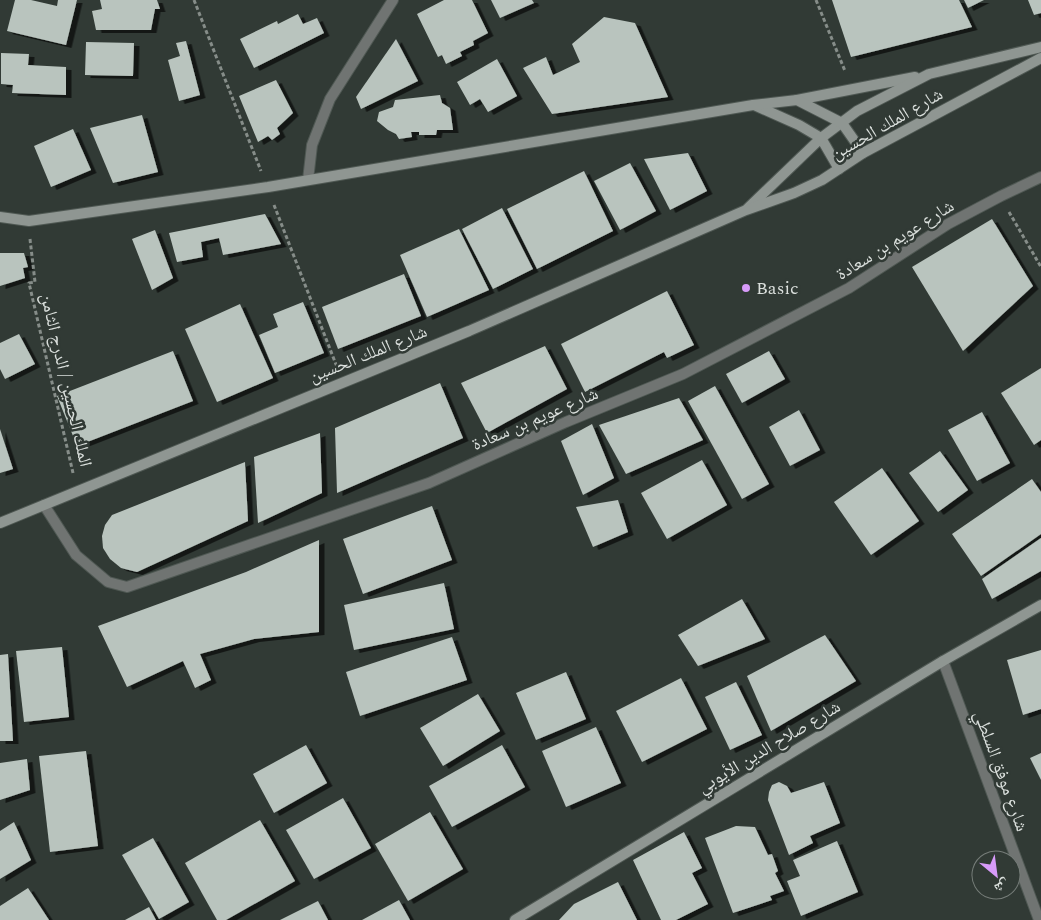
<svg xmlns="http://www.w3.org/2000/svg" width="1041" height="920" viewBox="0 0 1041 920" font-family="Spectral,'Noto Naskh Arabic',serif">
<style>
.building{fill:#b9c4be;filter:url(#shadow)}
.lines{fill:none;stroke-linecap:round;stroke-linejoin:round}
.street-casing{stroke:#4f5853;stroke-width:12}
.secondary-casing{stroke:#4f5853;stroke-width:12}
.path{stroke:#868d89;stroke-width:3;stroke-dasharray:4 2.5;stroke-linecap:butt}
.street{stroke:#707472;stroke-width:10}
.secondary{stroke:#8f9692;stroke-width:10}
.poi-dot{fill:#d79bf9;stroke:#313a35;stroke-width:2}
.labels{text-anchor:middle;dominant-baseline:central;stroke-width:5;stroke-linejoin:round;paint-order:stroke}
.street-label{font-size:18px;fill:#dadfdc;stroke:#313a35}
.poi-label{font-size:18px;fill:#dadfdc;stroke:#313a35;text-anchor:start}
</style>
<defs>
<filter id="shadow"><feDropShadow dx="5.5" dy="3" stdDeviation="0" flood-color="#0009"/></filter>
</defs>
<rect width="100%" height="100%" fill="#313a35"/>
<!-- building -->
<g class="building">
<path d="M15 0H31L57 6 58 0H77L66 45 7 31Z"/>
<path d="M100 0H157L160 9H155L151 30H96L92 11 102 9Z"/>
<path d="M444 0H472L488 33 473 41 474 45 460 52 462 56 446 64 442 55 438 57 417 14Z"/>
<path d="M491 0H532L534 3 500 18Z"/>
<path d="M832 0H959L972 27 851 57Z"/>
<path d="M964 0H984L968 8Z"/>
<path d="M1028 0H1041V13L1034 15Z"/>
<path d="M298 14 303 24 317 18 324 33 254 68 240 39 277 21 278 24Z"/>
<path d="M604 17 635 23 668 97 552 114 523 68 546 57 553 75 580 62 572 44Z"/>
<path d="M396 39 418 81 361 109 356 97Z"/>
<path d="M186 41 200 95 179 101 168 60 180 56 176 43Z"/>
<path d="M86 42 134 43 133 76 85 75Z"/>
<path d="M1 53 29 54 28 65 66 67V95L12 93 13 85 1 84Z"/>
<path d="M497 59 517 96 488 112 480 99 470 105 457 82Z"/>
<path d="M276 80 293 113 277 128 280 134 272 140 268 136 258 142 239 96Z"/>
<path d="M440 95 442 103 450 108 453 130H437L436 135H419V132H411L412 137 399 139 396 134 388 130 377 121 379 112 393 107 395 100Z"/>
<path d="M142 115 158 172 113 183 90 128Z"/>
<path d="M73 129 91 170 51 187 34 146Z"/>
<path d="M688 153 707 191 670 210 644 159Z"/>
<path d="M630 163 656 211 620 230 594 181Z"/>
<path d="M584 171 613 231 537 269 507 209Z"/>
<path d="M502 208 533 269 493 289 462 229Z"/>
<path d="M265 214 281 244 223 255 219 238 201 242 203 257 177 262 169 233Z"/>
<path d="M992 219 1033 286 963 351 912 267Z"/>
<path d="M459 229 489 290 427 317 400 255Z"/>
<path d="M155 230 173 278 152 290 132 239Z"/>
<path d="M0 253H24L28 267 23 268 25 278 0 286Z"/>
<path d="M404 274 421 316 338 349 322 307Z"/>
<path d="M667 291 694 345 667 358 664 352 585 392 561 344Z"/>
<path d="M303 302 324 353 275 373 259 335 278 327 273 314Z"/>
<path d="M240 304 273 378 217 402 185 329Z"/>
<path d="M19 334 35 364 5 379 0 369V343Z"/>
<path d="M545 346 567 389 487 433 461 383Z"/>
<path d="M173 351 193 401 77 446 57 396Z"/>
<path d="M769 351 785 379 742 403 726 374Z"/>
<path d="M1041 368V440L1034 445 1001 393Z"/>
<path d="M440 383 463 438 337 493 335 428Z"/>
<path d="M715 386 769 484 742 499 688 401Z"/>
<path d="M679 398 703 440 626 474 599 425Z"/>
<path d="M799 410 820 450 790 466 769 427Z"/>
<path d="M982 412 1010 463 977 481 948 430Z"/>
<path d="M592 424 614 478 583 495 561 441Z"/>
<path d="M0 429 13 469 0 473Z"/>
<path d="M320 433 322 493 258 523 254 457Z"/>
<path d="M940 451 968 490 938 512 909 473Z"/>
<path d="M702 460 727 505 667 539 641 493Z"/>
<path d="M245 462 248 521 137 572 121 568 110 559 103 548 102 536 105 525 112 515Z"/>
<path d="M882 468 919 521 871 555 834 502Z"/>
<path d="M1032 479 1041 492V534L981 576 952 534Z"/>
<path d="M618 500 628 532 593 547 576 507Z"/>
<path d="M432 506 452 560 363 594 343 539Z"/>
<path d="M1041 538V571L992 599 982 579Z"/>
<path d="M319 540V632L254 639 200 654 211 680 195 688 183 661 127 687 98 626 246 572Z"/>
<path d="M444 583 454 629 354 650 344 605Z"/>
<path d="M742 599 765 639 698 666 678 635Z"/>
<path d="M825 635 856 681 771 731 747 676Z"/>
<path d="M452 637 467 680 360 716 346 672Z"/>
<path d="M62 647 69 717 24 722 16 651Z"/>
<path d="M1041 650V709L1023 715 1007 660Z"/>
<path d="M8 654 13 741H0V655Z"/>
<path d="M566 672 586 719 536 740 516 693Z"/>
<path d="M681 678 707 729 642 762 616 711Z"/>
<path d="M736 682 762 735 730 750 705 697Z"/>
<path d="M478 694 500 731 443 766 420 728Z"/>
<path d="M596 727 621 783 566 807 542 751Z"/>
<path d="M306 745 327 783 274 813 253 774Z"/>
<path d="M502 745 525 787 452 827 429 786Z"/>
<path d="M86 751 98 846 50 852 39 756Z"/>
<path d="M1041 753V780L1030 758Z"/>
<path d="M27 759 30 790 0 800V763Z"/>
<path d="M779 782 787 786 791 793 824 782 840 823 810 836 813 843 789 855 768 800 769 792 772 785Z"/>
<path d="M343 798 371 848 314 879 286 830Z"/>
<path d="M430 812 463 869 408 901 375 844Z"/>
<path d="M260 820 295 881 226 920H217L185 863Z"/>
<path d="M14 822 31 860 0 879V831Z"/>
<path d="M736 826 755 827 768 855 772 854 778 871 775 873 784 891 770 896 772 900 733 913 705 838Z"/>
<path d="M684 832 702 868 692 873 708 904 676 920H661L633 860Z"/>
<path d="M153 838 189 902 159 919 122 855Z"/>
<path d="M837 841 858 892 801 916 787 881 800 876 793 860Z"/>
<path d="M618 882 637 920H559L574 904Z"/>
<path d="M28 888 49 920H0V906Z"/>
<path d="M399 900 410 920H362Z"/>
<path d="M318 901 328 920H280Z"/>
<path d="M149 907 156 920H125Z"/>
</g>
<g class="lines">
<defs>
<g id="street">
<path d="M308 180 312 145 330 99 393 0"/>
<path d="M44 505 76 555 108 582 127 587 429 483 566 422 683 374 849 288 948 224 1001 196 1041 177"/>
<path d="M943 661 1039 920"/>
</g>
<g id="secondary">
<path d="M797 100 915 77"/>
<path d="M754 105 799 125 821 138 839 169"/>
<path d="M748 208 821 138 857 111 929 74 1041 47"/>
<path d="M0 217 29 221 268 187 753 105 797 100 842 123 863 153"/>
<path d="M0 523 469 331 746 210 794 193 822 180 863 153 1041 58"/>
<path d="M515 920 943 661 1041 605"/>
</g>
</defs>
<!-- street casing -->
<use href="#street" class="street-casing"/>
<!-- secondary casing -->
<use href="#secondary" class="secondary-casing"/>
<!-- path -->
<g class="path">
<path d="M194 0 261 171"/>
<path d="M816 0 845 71"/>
<path d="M274 205 337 367"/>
<path d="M1009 212 1041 267"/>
<path d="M30 239 35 282 29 283 73 473"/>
</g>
<!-- street -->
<use href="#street" class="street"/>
<!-- secondary -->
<use href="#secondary" class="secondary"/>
</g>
<!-- markers -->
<circle class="poi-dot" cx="746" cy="288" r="5"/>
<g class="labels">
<!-- street labels -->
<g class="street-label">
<text transform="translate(887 124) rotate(-30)">شارع الملك الحسين</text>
<text transform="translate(895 240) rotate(-32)">شارع عويم بن سعادة</text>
<text transform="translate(368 354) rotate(-22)">شارع الملك الحسين</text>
<text transform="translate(66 380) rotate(77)">الملك الحسين / الدرج الثامن</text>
<text transform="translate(535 419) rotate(-23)">شارع عويم بن سعادة</text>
<text transform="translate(769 747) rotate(-31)">شارع صلاح الدين الأيوبي</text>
<text transform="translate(1001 771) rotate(70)">شارع موفق السلطي</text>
</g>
<!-- poi labels -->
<g class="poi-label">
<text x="756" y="288">Basic</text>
</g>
</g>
<!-- north arrow -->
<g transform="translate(996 875) rotate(151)"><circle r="24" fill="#313a35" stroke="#757c78"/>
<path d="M0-4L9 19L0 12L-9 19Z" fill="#d79bf9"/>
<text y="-8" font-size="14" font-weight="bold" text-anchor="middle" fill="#dadfdc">ش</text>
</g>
</svg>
